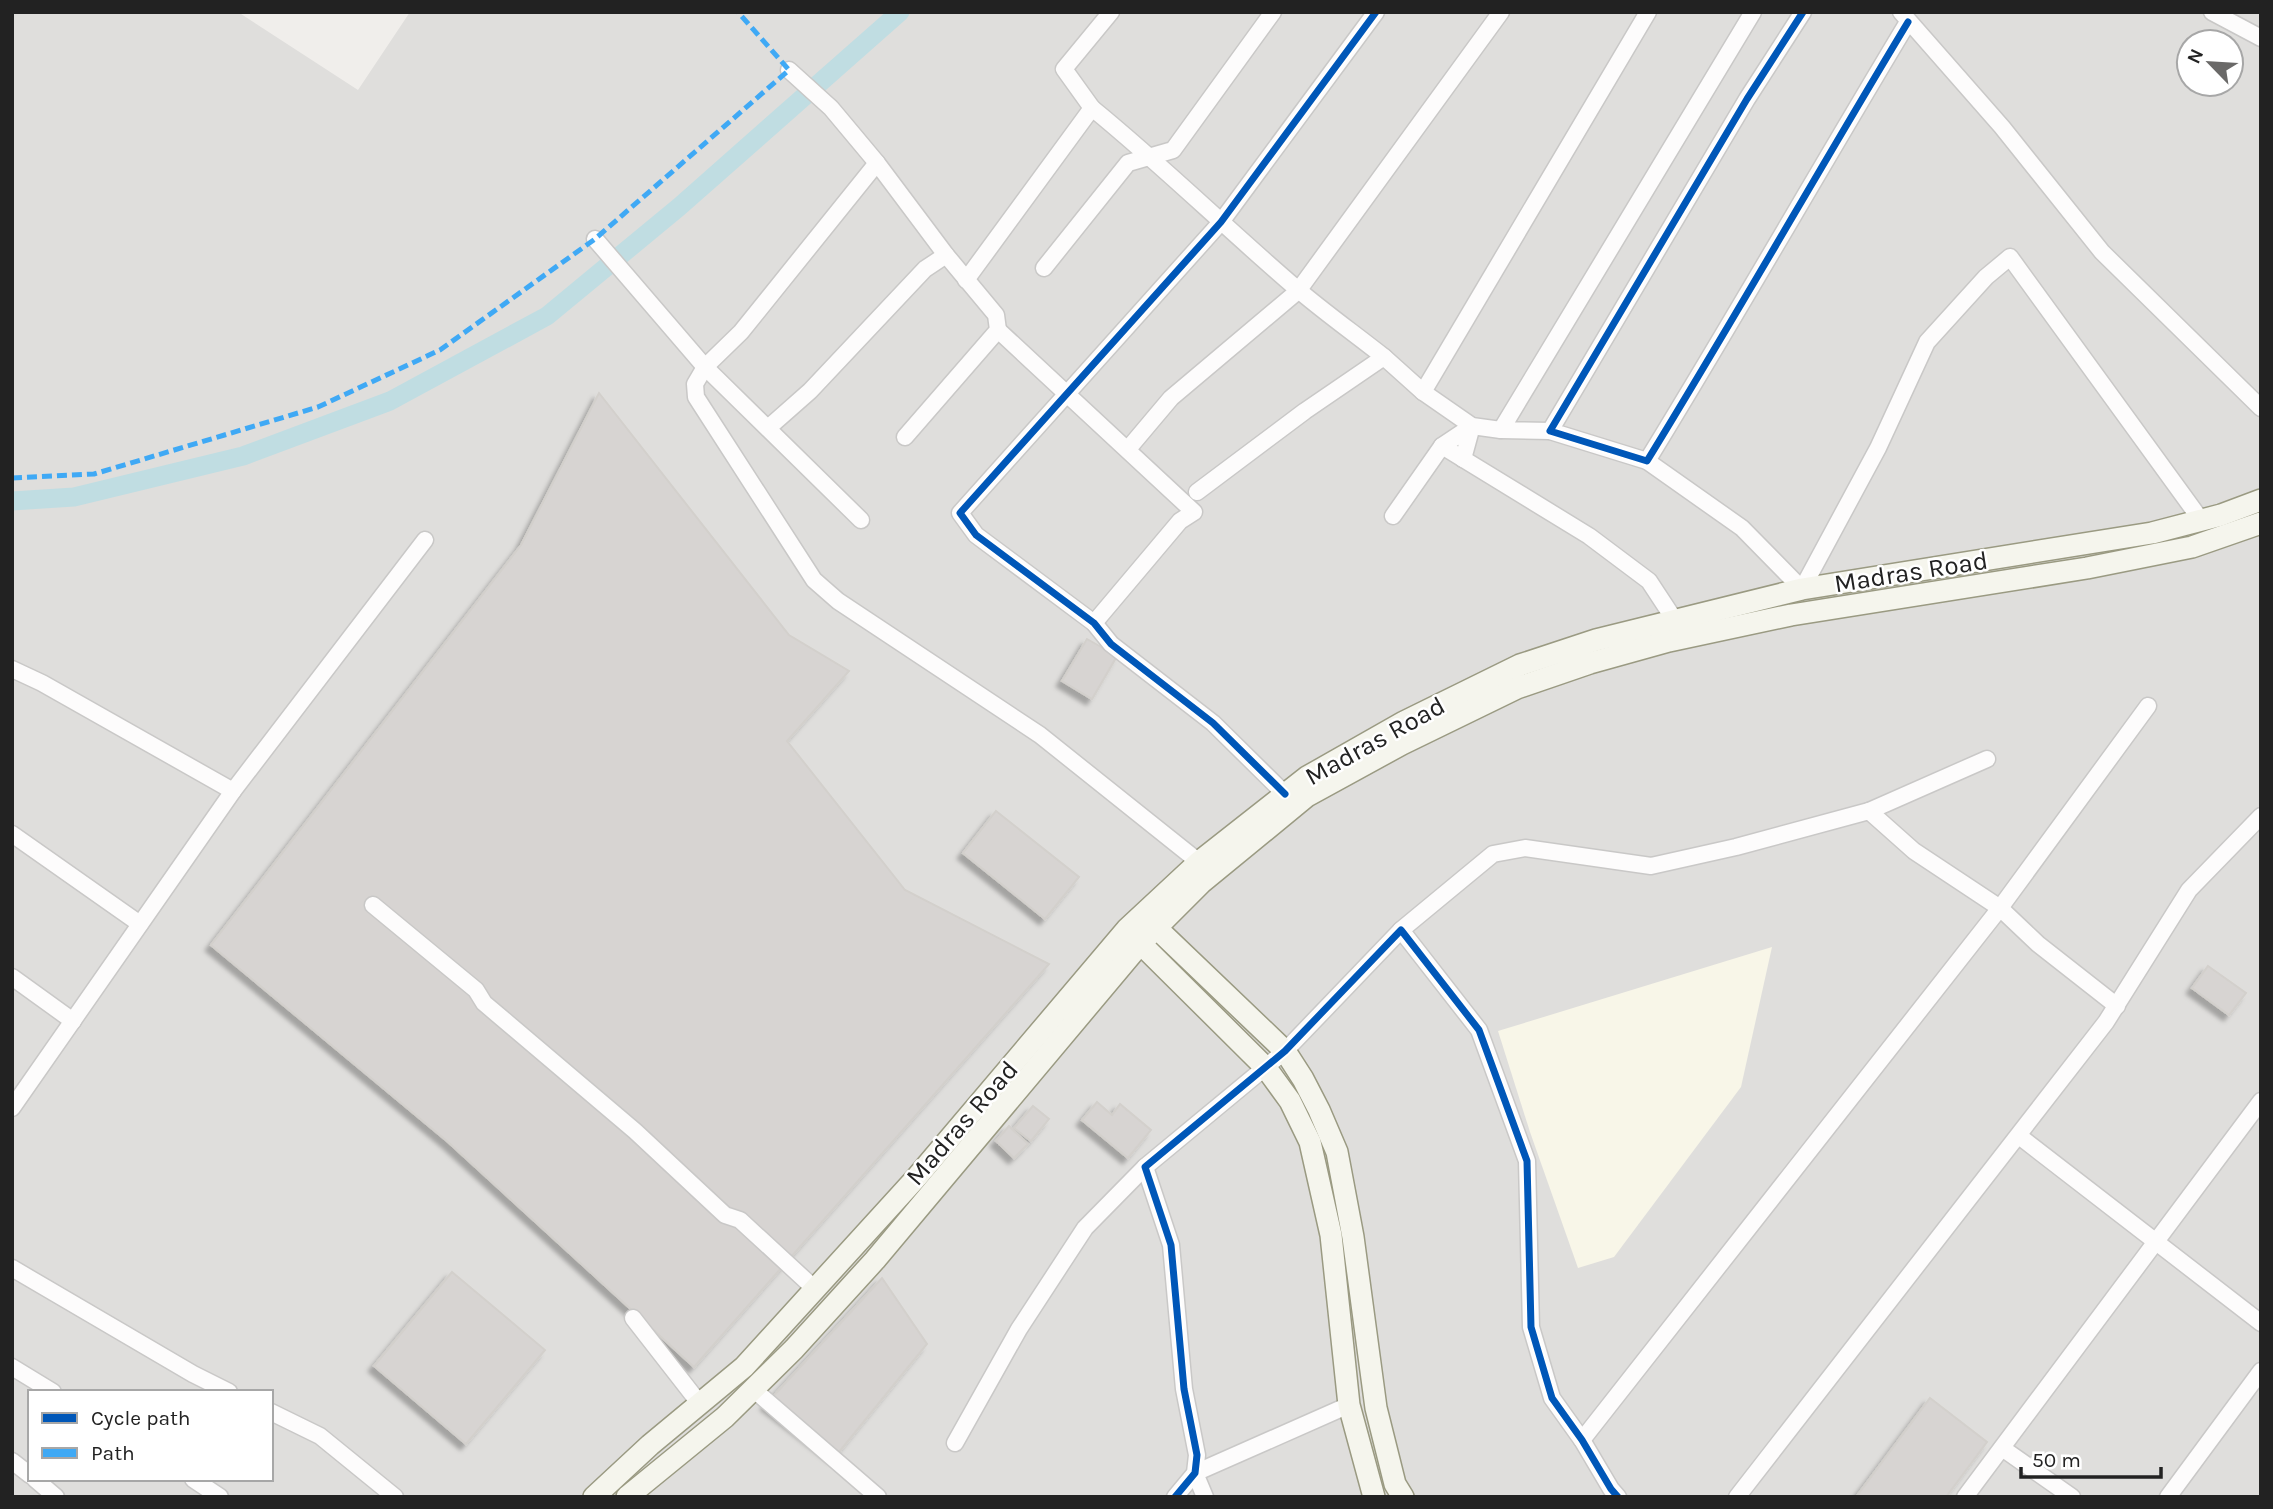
<svg xmlns="http://www.w3.org/2000/svg" width="2273" height="1509" viewBox="0 0 2273 1509" font-family="Karla,sans-serif">
<style>
.residential{fill:#dfdedc;fill-rule:evenodd}
.education{fill:#f8f6e8}
.lines{fill:none;stroke-linecap:round;stroke-linejoin:round}
.canal{stroke:#c0dde2;stroke-width:19}
.building{fill:#d7d4d2;stroke:#d3d0cc;stroke-width:2;filter:url(#shadow)}
.minor-casing{stroke:#c9c8c7;stroke-width:19}
.secondary-casing{stroke:#9a9a82;stroke-width:24}
.minor{stroke:#fdfcfc;stroke-width:16}
.secondary{stroke:#f5f5ed;stroke-width:21}
.quiet{stroke:#3fa9f5;stroke-width:5;stroke-dasharray:10 5;stroke-linecap:butt}
.cycleway-casing{stroke:#fff;stroke-width:11}
.cycleway{stroke:#0057b8;stroke-width:7}
.labels{text-anchor:middle;dominant-baseline:central;stroke-width:5;stroke-linejoin:round;paint-order:stroke}
.street-label{font-size:26px;fill:#222;stroke:#fff}
</style>
<defs>
<filter id="shadow"><feDropShadow dx="-5.5" dy="5.5" stdDeviation="2" flood-color="#0004"/></filter>
</defs>
<rect width="100%" height="100%" fill="#f0eeeb"/>
<!-- residential -->
<path class="residential" d="M12 12H238L358 90 410 12H2261V1497H12ZM2189 42H2231V84H2189ZM30 1392H271V1479H30Z"/>
<!-- education -->
<path class="education" d="M1772 947 1741 1087 1614 1257 1578 1268 1530 1132 1498 1031Z"/>
<g class="lines">
<!-- canal -->
<path class="canal" d="M12 501 74 497 243 456 390 401 547 316 679 207 900 12"/>
</g>
<!-- building -->
<g class="building">
<path d="M599 393 789 635 849 671 787 741 905 890 1049 964 694 1367 448 1142 211 945 521 545Z"/>
<path d="M1087 639 1117 656 1092 699 1062 681Z"/>
<path d="M996 811 1079 877 1045 919 963 853Z"/>
<path d="M2208 966 2246 993 2229 1015 2192 988Z"/>
<path d="M1097 1102 1112 1115 1120 1104 1151 1130 1128 1158 1082 1120Z"/>
<path d="M1033 1106 1049 1119 1031 1141 1014 1128Z"/>
<path d="M1009 1126 1028 1144 1014 1158 996 1141Z"/>
<path d="M452 1272 545 1350 466 1444 374 1366Z"/>
<path d="M882 1278 927 1344 835 1457 766 1404Z"/>
<path d="M1930 1398 1987 1442 1946 1497H1856Z"/>
</g>
<g class="lines">
<defs>
<g id="minor">
<path d="M1803 12 1747 99 1550 431 1647 461C1736 316 1820 168 1908 22"/>
<path d="M1901 12 2002 127 2102 252 2261 408"/>
<path d="M2212 12 2261 38"/>
<path d="M789 70 831 108 877 163 946 255 996 315 998 330 905 437"/>
<path d="M1092 108C1162 165 1227 229 1296 288 1324 312 1355 334 1384 357"/>
<path d="M877 163 741 332 705 367 695 384 696 397 814 580 838 601 1040 735 1199 862"/>
<path d="M595 239 705 367 861 520"/>
<path d="M1044 268 1128 163 1173 150 1273 12"/>
<path d="M966 280 1092 108 1064 69 1111 12"/>
<path d="M998 330 1194 512 1180 521 1094 623"/>
<path d="M1423 392 1648 12"/>
<path d="M768 428 810 391 925 269 946 255"/>
<path d="M1550 431 1501 430 1753 12"/>
<path d="M1442 446 1589 536 1649 581 1674 619 1672 629"/>
<path d="M1128 449 1171 398 1298 291 1501 12"/>
<path d="M1647 461 1742 528 1802 589 1878 448 1927 342 1986 277 2010 257 2201 520"/>
<path d="M1197 492 1305 411 1384 357 1423 392 1472 426 1501 430"/>
<path d="M1393 516 1442 446 1472 426 1463 459"/>
<path d="M12 669 42 683 233 791 425 540"/>
<path d="M1285 794 1213 723 1111 644 1094 623 976 535 960 513 1221 222 1376 12"/>
<path d="M1869 811 1987 759"/>
<path d="M12 834 140 924"/>
<path d="M373 905 476 990 484 1003 635 1131 725 1215 740 1220 815 1289"/>
<path d="M1401 930 1493 854 1525 848 1651 866 1736 847 1869 811 1914 851 2000 908 2038 944 2117 1006"/>
<path d="M12 977 73 1021"/>
<path d="M12 1108 233 791"/>
<path d="M2019 1136 2261 1323"/>
<path d="M12 1268 193 1374 229 1392"/>
<path d="M633 1318 700 1404"/>
<path d="M12 1367 53 1392"/>
<path d="M753 1389 878 1497"/>
<path d="M271 1412 320 1436 395 1497"/>
<path d="M1582 1440 2000 908 2148 706"/>
<path d="M955 1443 1019 1329 1085 1228 1145 1167"/>
<path d="M2002 1448 2072 1497"/>
<path d="M12 1461 30 1475"/>
<path d="M35 1479 56 1497"/>
<path d="M193 1479 220 1497"/>
<path d="M1175 1497 1195 1473 1197 1455 1184 1389 1171 1245 1145 1167 1285 1051 1401 930 1479 1030 1527 1161 1531 1327 1552 1398 1582 1440 1611 1489 1618 1497"/>
<path d="M1205 1497 1195 1473 1349 1405"/>
<path d="M1737 1497 2106 1022 2189 890 2261 816"/>
<path d="M1965 1497 2261 1101"/>
<path d="M2168 1497 2261 1371"/>
</g>
<g id="secondary">
<path d="M1146 918 1285 1051 1303 1079 1319 1110 1337 1152 1353 1237 1376 1408 1395 1484 1403 1497"/>
<path d="M1131 934 1266 1068 1290 1101 1310 1142 1331 1235 1349 1405 1374 1497"/>
<path d="M594 1497 650 1445 744 1367 917 1177 1127 929 1199 862 1307 777 1404 722 1520 665 1596 640 1802 589 2152 533 2221 515 2261 500"/>
<path d="M627 1497 725 1417 794 1349 875 1260 1140 944 1201 883 1307 796 1402 744 1517 688 1590 663 1669 641 1791 615 2087 568 2192 547 2261 523"/>
</g>
</defs>
<!-- minor casing -->
<use href="#minor" class="minor-casing"/>
<!-- secondary casing -->
<use href="#secondary" class="secondary-casing"/>
<!-- minor -->
<use href="#minor" class="minor"/>
<!-- secondary -->
<use href="#secondary" class="secondary"/>
<!-- quiet -->
<path class="quiet" d="M12 478 94 474 318 407 440 350 595 239 789 70 738 12"/>
<defs>
<g id="cycleway">
<path d="M1803 12 1747 99 1550 431 1647 461C1736 316 1820 168 1908 22"/>
<path d="M1285 794 1213 723 1111 644 1094 623 976 535 960 513 1221 222 1376 12"/>
<path d="M1175 1497 1195 1473 1197 1455 1184 1389 1171 1245 1145 1167 1285 1051 1401 930 1479 1030 1527 1161 1531 1327 1552 1398 1582 1440 1611 1489 1618 1497"/>
</g>
</defs>
<!-- cycleway casing -->
<use href="#cycleway" class="cycleway-casing"/>
<!-- cycleway -->
<use href="#cycleway" class="cycleway"/>
</g>
<g class="labels">
<!-- street labels -->
<g class="street-label">
<text transform="translate(1911 572) rotate(-9)">Madras Road</text>
<text transform="translate(1375 741) rotate(-29)">Madras Road</text>
<text transform="translate(962 1123) rotate(-49)">Madras Road</text>
</g>
</g>
<!-- border -->
<rect width="2273" height="1509" fill="none" stroke="#222222" stroke-width="28"/>
<!-- legend -->
<rect x="28" y="1390" width="245" height="91" fill="#ffffff" stroke="#a7a7a7" stroke-width="2"/>
<rect x="42" y="1413" width="35" height="10" fill="#0057b8" stroke="#a7a7a7" stroke-width="2"/>
<text x="91" y="1425" font-size="21" fill="#222222">Cycle path</text>
<rect x="42" y="1448" width="35" height="10" fill="#3fa9f5" stroke="#a7a7a7" stroke-width="2"/>
<text x="91" y="1460" font-size="21" fill="#222222">Path</text>
<!-- north arrow -->
<g transform="translate(2210 63) rotate(295)"><circle r="33" fill="#ffffff" stroke="#a7a7a7" stroke-width="2"/>
<path d="M0-5L12 26L0 18L-12 26Z" fill="#6a6968"/>
<text y="-10" font-size="19" font-weight="bold" text-anchor="middle" fill="#222222">N</text>
</g>
<!-- scale -->
<path d="M2021 1467v10h140v-10" fill="none" stroke="#222222" stroke-width="3.5"/>
<text x="2032" y="1467" font-size="21" fill="#222222" stroke="#ffffff" stroke-width="5" paint-order="stroke">50 m</text>
</svg>
